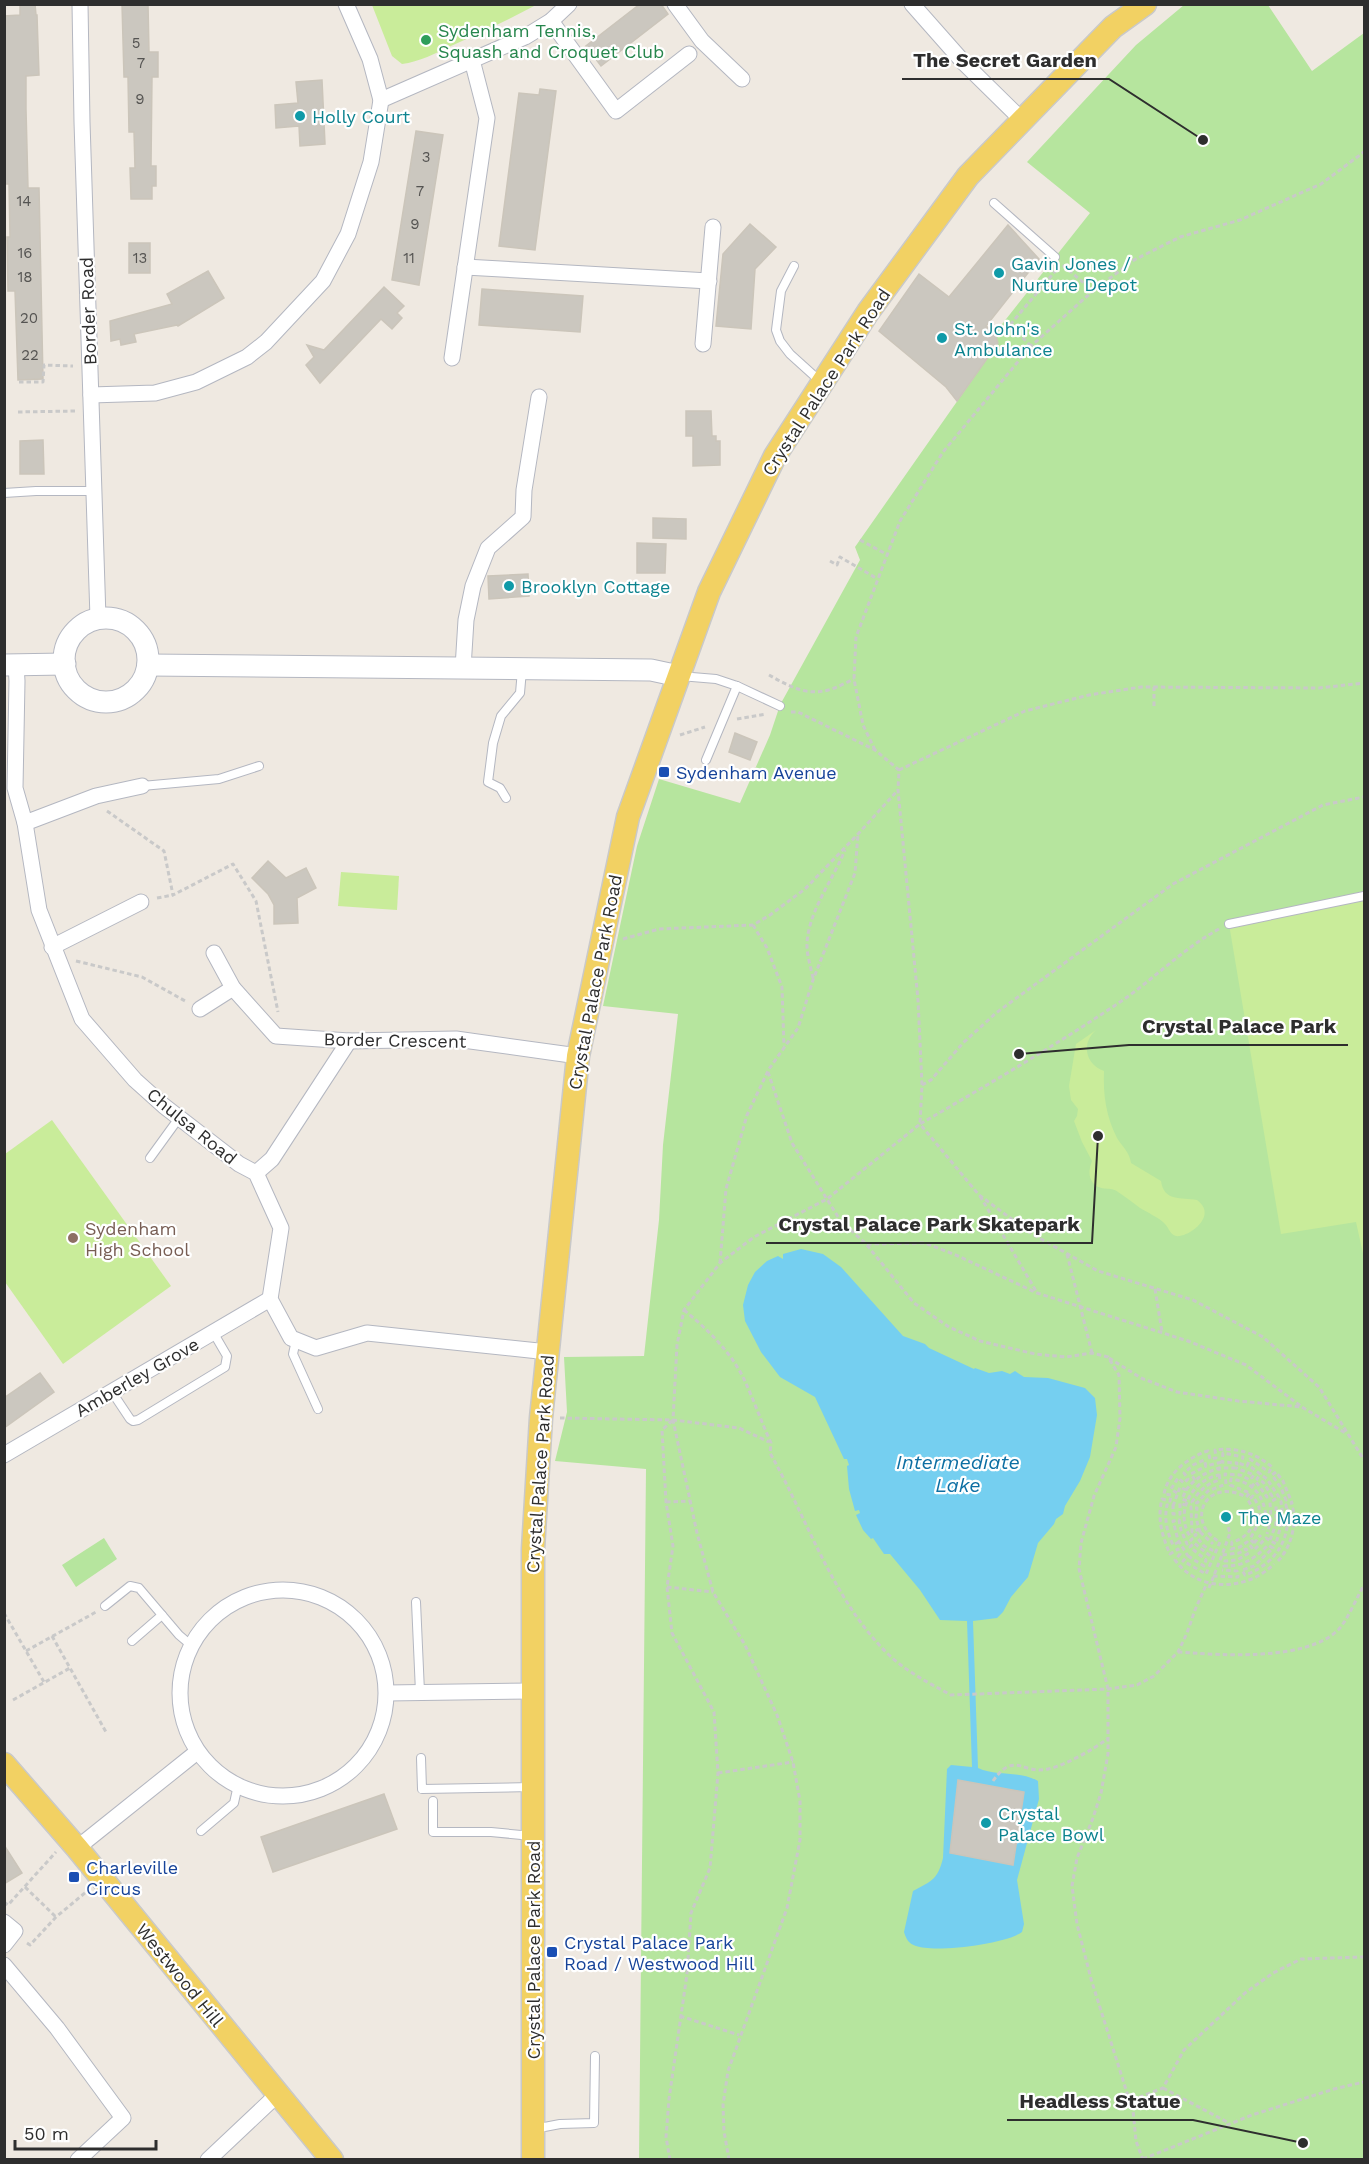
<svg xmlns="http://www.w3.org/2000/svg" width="1369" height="2164" viewBox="0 0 1369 2164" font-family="'Work Sans',sans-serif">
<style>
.green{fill:#b6e59e}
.pitch{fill:#c9ec9a}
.water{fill:#75cff0}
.building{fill:#cbc7bf;stroke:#cbc5ba;stroke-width:1.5}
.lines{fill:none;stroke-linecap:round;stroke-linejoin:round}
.lane-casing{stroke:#b4b7c1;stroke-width:10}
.street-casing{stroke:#b4b7c1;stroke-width:17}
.secondary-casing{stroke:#b4b7c1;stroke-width:23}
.primary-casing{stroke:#c9c9c9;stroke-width:25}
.path{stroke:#c9c9c9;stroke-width:3;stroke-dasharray:4.5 3;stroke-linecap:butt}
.lane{stroke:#fff;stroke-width:8}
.street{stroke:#fff;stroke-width:15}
.secondary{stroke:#fff;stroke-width:21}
.primary{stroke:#f2d163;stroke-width:22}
.leisure-dot{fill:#2e9e5b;stroke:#fff;stroke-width:2}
.culture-dot{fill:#0f9aa8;stroke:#fff;stroke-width:2}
.transit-dot{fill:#1a4fb4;stroke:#fff;stroke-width:2}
.education-dot{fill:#8d6e63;stroke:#fff;stroke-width:2}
.labels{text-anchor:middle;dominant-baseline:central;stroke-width:4.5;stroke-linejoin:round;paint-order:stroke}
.number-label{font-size:15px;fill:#555452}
.leisure-label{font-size:18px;fill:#27864d;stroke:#fff;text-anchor:start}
.culture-label{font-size:18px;fill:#0d838f;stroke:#fff;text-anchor:start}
.street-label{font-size:18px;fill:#2e2e2e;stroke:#fff}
.transit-label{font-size:18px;fill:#164399;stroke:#fff;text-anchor:start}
.education-label{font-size:18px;fill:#785e54;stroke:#fff;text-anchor:start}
.water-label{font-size:20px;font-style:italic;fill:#0d6fa3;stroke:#fff}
.leader{fill:none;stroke:#2e2e2e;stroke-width:2}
.callout-dot{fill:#2e2e2e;stroke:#fff;stroke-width:2}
.callout-label{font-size:20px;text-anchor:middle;font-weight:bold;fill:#2e2e2e;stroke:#fff;stroke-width:4.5;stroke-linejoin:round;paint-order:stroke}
</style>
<rect width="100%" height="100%" fill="#efe9e1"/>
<!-- green -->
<g class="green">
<path d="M1184 5H1268L1312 71 1364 33V2159H639L646 1469 555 1461 567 1412 564 1357 644 1356 659 1220 663 1145 678 1014 603 1006 637 846 659 779 740 803 770 735 780 705 860 560 855 547 998 343 995 333 1090 213 1027 162 1136 45Z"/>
<path d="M104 1538 117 1559 76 1587 62 1565Z"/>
</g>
<!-- pitch -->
<g class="pitch">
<path d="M372 5H536C508 20 480 33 451 46 436 53 419 62 402 64L392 56Z"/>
<path d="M341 872 399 876 397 910 338 906Z"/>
<path d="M1364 896V1258L1356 1222 1281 1234 1229 924Z"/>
<path d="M1096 1030C1081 1043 1085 1064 1104 1071 1103 1095 1106 1116 1117 1138 1122 1146 1130 1153 1131 1163L1161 1181C1164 1202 1181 1197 1197 1200 1219 1216 1188 1238 1176 1236 1169 1234 1169 1227 1164 1223 1158 1217 1148 1213 1140 1208 1133 1203 1126 1197 1118 1192 1111 1186 1101 1192 1093 1183 1088 1176 1089 1169 1092 1161L1082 1142 1074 1121 1077 1116 1078 1109 1071 1100 1069 1086 1076 1044Z"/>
<path d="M52 1120 171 1286 63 1364 5 1282V1154Z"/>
</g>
<!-- water -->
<path class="water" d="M801 1249 823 1254 841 1267 903 1336 925 1344 929 1348 974 1369 975 1368 989 1373 1002 1371 1010 1374 1015 1371 1024 1377 1048 1378 1085 1388 1095 1398 1097 1415 1090 1457 1080 1481 1065 1506 1063 1514 1056 1519 1054 1524 1038 1543 1028 1577 1011 1597 1003 1612 997 1618 973 1621 978 1768C998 1777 1019 1770 1038 1781L1039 1799 1017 1880 1024 1924 1022 1932C1006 1944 934 1953 916 1946 909 1944 906 1939 904 1932L913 1891C932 1881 938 1879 943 1858L947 1769 951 1765 972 1767 967 1621 940 1620 920 1590 890 1554H884L873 1538 871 1539 863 1530 856 1515 860 1513 859 1510 855 1511 849 1489 847 1466 849 1465 847 1459H844L815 1397 780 1377 761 1352 745 1321 743 1305 748 1285 755 1272 767 1261 778 1256 783 1259V1254Z"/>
<!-- building -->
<g class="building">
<path d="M20 4H35L36 15H37L39 75 26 76V109L28 188H39L43 379 18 380 15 291H8L7 237H10L9 184H4V16L20 15Z"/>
<path d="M122 4H148L149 52H158V77H152L151 166H156V186H152V199H131L130 168H135L134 132H129L128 77H124Z"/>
<path d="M640 4H661L668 14 601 66 586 46Z"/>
<path d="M322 80 325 144 300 146 299 126 276 128 275 105 298 103 296 82Z"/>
<path d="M540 89 556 91 535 250 499 246 519 93 539 95Z"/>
<path d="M416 131 443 135 419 285 392 280Z"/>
<path d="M750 224 776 247 755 269 751 329 716 326 723 254Z"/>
<path d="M1008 225 1039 259 986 326 995 333 998 343 957 401 946 387 879 331 919 274 949 297Z"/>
<rect x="129" y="243" width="21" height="30"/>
<path d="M208 271 224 298 178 326 177 325 134 334 136 342 121 345 120 339 111 341 110 321 172 304 167 294Z"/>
<path d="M384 287 404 306 397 313 402 318 392 329 381 319 320 383 306 365 314 357 307 345 324 350Z"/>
<path d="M482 289 583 296 580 332 479 325Z"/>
<path d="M686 411H711L712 436H716V441H720V465L693 466V436H686Z"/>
<path d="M43 440 44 474H20V441Z"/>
<path d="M653 518 686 519V539L653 538Z"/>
<path d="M637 543 666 544 665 573H637Z"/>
<path d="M528 574 529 596 489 599 488 576Z"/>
<path d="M735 733 757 742 750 760 729 752Z"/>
<path d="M268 861 286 878 306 868 316 888 297 898 298 923 274 924V905L268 894 252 878Z"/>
<path d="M40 1373 54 1392 4 1428V1398Z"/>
<path d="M958 1780 1024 1792 1013 1865 950 1853Z"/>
<path d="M384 1794 397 1829 273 1872 261 1837Z"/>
<path d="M4 1845 22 1873 4 1884Z"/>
</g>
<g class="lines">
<defs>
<g id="lane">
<path d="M994 203 1055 257"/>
<path d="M794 266 781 291 776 330 780 341 790 354 821 382"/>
<path d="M4 493 36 491H94"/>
<path d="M680 676 716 679 737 686 780 706"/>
<path d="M706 760 737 686"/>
<path d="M142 786 219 779 259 766"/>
<path d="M506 798 500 788 488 782 493 743 501 716 520 693 522 670"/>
<path d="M1229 924 1364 896"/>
<path d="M150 1158 179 1118"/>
<path d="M296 1340 293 1354 318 1409"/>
<path d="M112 1392 130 1419 133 1421 138 1420 225 1367 227 1356 213 1332"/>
<path d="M416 1602 420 1692"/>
<path d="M105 1606 130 1586 139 1588 179 1635 192 1646"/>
<path d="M132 1641 162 1615"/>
<path d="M421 1758 422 1789 532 1787"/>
<path d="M433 1801V1832H491L532 1836"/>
<path d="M201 1831 234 1803 238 1785"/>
<path d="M534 2129 560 2124 594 2123 595 2056"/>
</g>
<g id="street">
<path d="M80 4 82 122 98 618"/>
<path d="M675 4 702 41 742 79"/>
<path d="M912 4 965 64 1022 120"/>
<path d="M551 21 616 111 689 54"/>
<path d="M381 100 525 37 551 21 569 4"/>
<path d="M465 267 709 281"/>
<path d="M703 344 713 227"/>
<path d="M452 358 487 118 472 60"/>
<path d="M91 395 155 393 196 382 247 357 266 342 323 281 348 234 371 162 381 100 370 59 346 4"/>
<path d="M16 665 17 681 15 788 25 823 39 910 82 1019 135 1080 164 1106 239 1164 256 1173 281 1228 270 1299 291 1338 316 1348 367 1333 548 1352"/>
<path d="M463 668 466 620 473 586 488 548 523 517 524 490 539 397"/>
<path d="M25 823 96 796 142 786"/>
<path d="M52 947 141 902"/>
<path d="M214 953 233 988 276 1036 349 1041 456 1039 578 1056"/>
<path d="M200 1009 233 988"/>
<path d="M256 1173 272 1159 349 1041"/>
<path d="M4 1455 270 1299"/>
<circle cx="283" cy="1693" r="103"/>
<path d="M387 1693 532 1691"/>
<path d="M77 1848 197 1752"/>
<path d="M4 1922 15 1931 4 1945"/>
<path d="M4 1965 57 2028 123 2118 78 2160"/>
<path d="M208 2160 278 2094"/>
</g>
<g id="secondary">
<circle cx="106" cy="660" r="42"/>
<path d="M4 665 65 664"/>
<path d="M148 665 651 670 679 676"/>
</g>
<g id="primary">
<path d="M4 1764 77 1848 332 2160"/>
<path d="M533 2160V1549L541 1418 578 1056 628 817 709 592 775 456 868 312 968 176 1113 27 1145 4"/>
</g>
</defs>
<!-- lane casing -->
<use href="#lane" class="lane-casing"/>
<!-- street casing -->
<use href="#street" class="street-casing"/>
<!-- secondary casing -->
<use href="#secondary" class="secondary-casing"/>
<!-- primary casing -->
<use href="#primary" class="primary-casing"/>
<!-- path -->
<g class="path">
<path d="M1063 265 1093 291"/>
<path d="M1031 346 1010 325 1057 269"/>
<path d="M19 382H43L44 365 73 366"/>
<path d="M18 412 75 411"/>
<path d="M860 540 886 554"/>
<path d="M830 561 837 565 840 557 876 578"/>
<path d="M769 675C785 684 804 695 823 691 833 690 845 683 854 679"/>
<path d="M1154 706V687"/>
<path d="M791 712H798L875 750 899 770"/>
<path d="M737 719 766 714"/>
<path d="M680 735 705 727"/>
<path d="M875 750 863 725 854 679 856 637 900 521 943 452 1031 346 1093 291 1134 260 1180 237 1240 220 1321 184 1364 152"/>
<path d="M899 770 1025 711 1089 695 1141 687 1319 688 1364 683"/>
<path d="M107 811 164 851 173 895 233 864 256 901 278 1012"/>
<path d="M157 898 173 895"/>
<path d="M753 925 767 948 782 987 784 1046"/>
<path d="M1219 929C1184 948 1156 977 1123 1000 1058 1044 989 1084 920 1124L979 1195 1032 1234 1098 1271 1193 1300 1263 1337 1319 1387 1364 1460"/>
<path d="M623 939 659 929 753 925 770 915 805 889 858 834 898 790"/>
<path d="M76 961 142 977 187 1002"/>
<path d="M813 978C811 968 807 956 807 946 807 913 833 880 845 850"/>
<path d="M768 1072 792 1143 840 1220 866 1244 914 1303 949 1327 980 1341 1035 1354 1066 1357 1092 1353 1108 1357 1119 1375 1120 1418 1116 1447 1094 1496 1081 1543 1079 1569 1108 1689V1754L1101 1793 1093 1818 1077 1858 1072 1886 1077 1924 1091 1979 1128 2096 1132 2100 1136 2141 1143 2160"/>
<path d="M922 1085 931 1080 963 1043 996 1013 1173 884 1323 805 1364 797"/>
<path d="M980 1196 1036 1291"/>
<path d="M867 1244 925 1243 958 1256 1037 1293 1188 1341 1246 1365 1302 1407"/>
<path d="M1067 1254 1092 1353"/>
<path d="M720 1263 726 1189 747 1115 769 1069 798 1028 813 980 855 873 858 834"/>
<path d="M1155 1289 1162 1332"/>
<path d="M684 1310C707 1329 729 1350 743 1377 753 1398 761 1421 771 1443L770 1453C808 1520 833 1601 889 1655 907 1672 929 1683 951 1695L1108 1689 1137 1685 1154 1676 1178 1652 1187 1633 1195 1610 1207 1583"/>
<path d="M1109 1358 1141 1378 1177 1392 1238 1401 1302 1407 1347 1434"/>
<path d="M560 1418 673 1420 739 1428 769 1442"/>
<path d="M1251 1467 1267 1479 1279 1497 1270 1502 1271 1520 1267 1534"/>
<path d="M1219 1475 1220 1480C1207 1483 1199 1491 1192 1502L1197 1503 1208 1491 1226 1484 1225 1474 1240 1475 1250 1480 1254 1475 1236 1468"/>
<path d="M1195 1480 1191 1474 1206 1466"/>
<path d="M1251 1487 1256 1482 1267 1497 1272 1496 1263 1482 1257 1479 1261 1473"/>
<path d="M1186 1490C1195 1478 1205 1473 1219 1468"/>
<path d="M1177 1493 1171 1489 1178 1478 1184 1483 1188 1479 1184 1473 1193 1465 1204 1460 1206 1466 1222 1462"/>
<path d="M666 1502 690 1501"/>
<path d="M1173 1506 1180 1487 1186 1490 1182 1499 1187 1501"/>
<path d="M1226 1520 1230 1533 1222 1555 1239 1553 1246 1549 1249 1553 1237 1560 1225 1561 1224 1566C1243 1567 1255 1558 1268 1545L1273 1548 1254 1566 1242 1570 1245 1575C1276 1564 1293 1537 1286 1505L1292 1503 1283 1481 1276 1472 1272 1475 1281 1488 1286 1500 1281 1502 1283 1517 1276 1544 1266 1538 1254 1550 1247 1542 1240 1547 1231 1549 1232 1542C1252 1537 1260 1518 1248 1500L1253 1496 1259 1507 1260 1517 1266 1519C1265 1496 1253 1482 1231 1479L1230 1485 1250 1493 1246 1497C1207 1476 1183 1521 1220 1542L1206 1574 1183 1561 1188 1556 1178 1540 1173 1521 1179 1520 1181 1530 1187 1544 1192 1539C1173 1515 1191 1480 1219 1475V1468H1236L1237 1463 1222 1462 1223 1453 1243 1457 1241 1464 1247 1466 1250 1459 1269 1472 1272 1467C1256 1453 1236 1447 1215 1450L1216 1458 1210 1459 1208 1451 1204 1452C1186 1460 1168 1473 1164 1494L1171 1495 1170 1501 1162 1499C1157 1518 1162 1536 1170 1554L1178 1549 1180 1554 1175 1560C1199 1593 1247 1591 1274 1564"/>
<path d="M1200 1532 1213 1544"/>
<path d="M1270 1540 1276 1524V1506"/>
<path d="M1179 1542 1173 1545C1167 1532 1164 1519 1167 1505L1173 1506V1514H1180V1503L1185 1505"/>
<path d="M1254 1543 1250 1539 1259 1522 1265 1523 1263 1530"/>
<path d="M1254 1543 1261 1535"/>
<path d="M1188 1556 1204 1566 1206 1560 1190 1547 1194 1543 1209 1555 1212 1550 1204 1546 1195 1535 1200 1532 1196 1518 1197 1508 1191 1507 1192 1532 1199 1529"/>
<path d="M1278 1561C1291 1547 1296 1527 1293 1509L1287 1510"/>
<path d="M1213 1576 1238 1577 1237 1571 1222 1570"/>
<path d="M667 1587 713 1592"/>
<path d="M1209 1588 1222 1555"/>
<path d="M4 1613 44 1682"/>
<path d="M52 1636 106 1732"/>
<path d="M26 1651 96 1612"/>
<path d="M1178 1652C1220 1655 1307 1662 1339 1629 1348 1619 1357 1597 1364 1585"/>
<path d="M13 1700 70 1668"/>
<path d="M718 1773 793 1762"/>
<path d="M993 1781C1015 1750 1022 1775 1048 1769 1064 1766 1094 1749 1107 1739"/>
<path d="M25 1887 56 1917"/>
<path d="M4 1902 8 1905 56 1852"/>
<path d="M27 1943 30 1945 56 1917 86 1892"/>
<path d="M680 2016 739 2035"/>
<path d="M1163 2088 1229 2123"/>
<path d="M1132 2100 1163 2088 1184 2050 1245 1993 1273 1973 1301 1959 1364 1957"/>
<path d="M1143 2159 1252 2115 1334 2089 1364 2082"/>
<path d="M670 2160 666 2137 669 2099 687 1974 691 1913 710 1868 718 1773 714 1712 672 1633 667 1587 673 1546 666 1502 662 1430 673 1420"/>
<path d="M729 2160 724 2131 723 2105 728 2071 787 1908 800 1840V1801L793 1762 777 1715 745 1645 713 1592 697 1533 673 1420 677 1345 684 1310 720 1263 754 1237 827 1199 920 1124 922 1085 918 1000 898 790 899 770"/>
</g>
<!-- lane -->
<use href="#lane" class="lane"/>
<!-- street -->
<use href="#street" class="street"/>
<!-- secondary -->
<use href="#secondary" class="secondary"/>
<!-- primary -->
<use href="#primary" class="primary"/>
</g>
<!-- markers -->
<circle class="leisure-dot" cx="426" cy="40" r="6"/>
<g class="culture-dot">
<circle cx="300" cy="116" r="6"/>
<circle cx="999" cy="273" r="6"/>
<circle cx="942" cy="338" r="6"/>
<circle cx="509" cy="586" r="6"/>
<circle cx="1226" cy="1517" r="6"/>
<circle cx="986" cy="1823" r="6"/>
</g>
<g class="transit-dot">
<rect x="658" y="766" width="12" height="12" rx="3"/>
<rect x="68" y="1871" width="12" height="12" rx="3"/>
<rect x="546" y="1946" width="12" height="12" rx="3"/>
</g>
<circle class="education-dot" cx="73" cy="1238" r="6"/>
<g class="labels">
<!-- number labels -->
<g class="number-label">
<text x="136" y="43">5</text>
<text x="141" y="63">7</text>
<text x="140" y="99">9</text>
<text x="426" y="157">3</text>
<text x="420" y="191">7</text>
<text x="24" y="201">14</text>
<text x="415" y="224">9</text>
<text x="25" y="253">16</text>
<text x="140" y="258">13</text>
<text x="409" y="258">11</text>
<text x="25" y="277">18</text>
<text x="29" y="318">20</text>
<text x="30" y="355">22</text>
</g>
<!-- leisure labels -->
<g class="leisure-label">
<text x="438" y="30">Sydenham Tennis,<tspan x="438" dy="21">Squash and Croquet Club</tspan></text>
</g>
<!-- culture labels -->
<g class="culture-label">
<text x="312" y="116">Holly Court</text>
<text x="1011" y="263">Gavin Jones /<tspan x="1011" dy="21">Nurture Depot</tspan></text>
<text x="954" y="328">St. John's<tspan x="954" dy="21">Ambulance</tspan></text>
<text x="521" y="586">Brooklyn Cottage</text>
<text x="1238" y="1517">The Maze</text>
<text x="998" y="1813">Crystal<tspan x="998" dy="21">Palace Bowl</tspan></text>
</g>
<!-- street labels -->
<g class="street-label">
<text transform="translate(88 311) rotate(-92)">Border Road</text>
<text transform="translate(826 382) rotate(-57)">Crystal Palace Park Road</text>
<text transform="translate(595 982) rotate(-79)">Crystal Palace Park Road</text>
<text transform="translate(395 1040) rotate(1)">Border Crescent</text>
<text transform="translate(192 1126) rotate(39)">Chulsa Road</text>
<text transform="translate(137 1377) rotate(-30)">Amberley Grove</text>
<text transform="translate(540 1464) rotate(-86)">Crystal Palace Park Road</text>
<text transform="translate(533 1950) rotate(-90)">Crystal Palace Park Road</text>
<text transform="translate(180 1975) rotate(51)">Westwood Hill</text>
</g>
<!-- transit labels -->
<g class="transit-label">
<text x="676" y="772">Sydenham Avenue</text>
<text x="86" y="1867">Charleville<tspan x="86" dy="21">Circus</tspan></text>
<text x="564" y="1942">Crystal Palace Park<tspan x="564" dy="21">Road / Westwood Hill</tspan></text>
</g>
<!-- education labels -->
<g class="education-label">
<text x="85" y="1228">Sydenham<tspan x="85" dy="21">High School</tspan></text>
</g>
<!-- water labels -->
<g class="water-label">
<text x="958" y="1462">Intermediate<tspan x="958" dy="23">Lake</tspan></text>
</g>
</g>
<!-- callouts -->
<path class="leader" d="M1203 140L1109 79H902M1019 1054L1129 1045H1348M1098 1136L1092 1243H766M1303 2143L1193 2120H1007"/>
<g class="callout-dot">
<circle cx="1203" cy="140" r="6"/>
<circle cx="1019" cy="1054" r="6"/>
<circle cx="1098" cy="1136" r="6"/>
<circle cx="1303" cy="2143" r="6"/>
</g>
<g class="callout-label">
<text x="1005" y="67">The Secret Garden</text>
<text x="1239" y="1033">Crystal Palace Park</text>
<text x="929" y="1231">Crystal Palace Park Skatepark</text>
<text x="1100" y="2108">Headless Statue</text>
</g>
<!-- border -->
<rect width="1369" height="2164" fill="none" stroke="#2e2e2e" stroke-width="12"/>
<!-- scale -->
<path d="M15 2140v9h141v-9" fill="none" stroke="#2e2e2e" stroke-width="3"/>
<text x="24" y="2140" font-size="18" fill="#2e2e2e" stroke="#ffffff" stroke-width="4.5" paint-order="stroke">50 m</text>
</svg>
